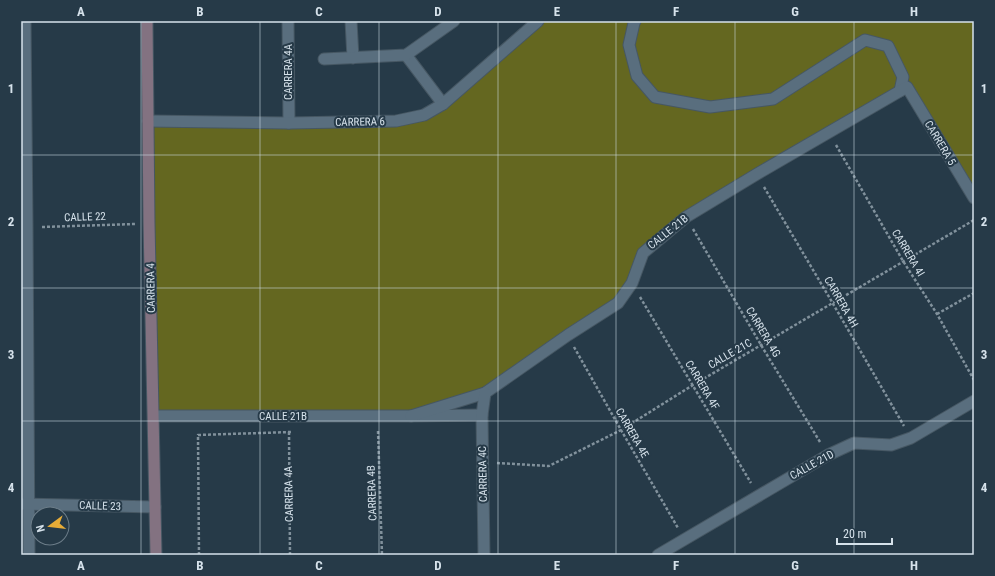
<svg xmlns="http://www.w3.org/2000/svg" width="995" height="576" viewBox="0 0 995 576" font-family="'Roboto Condensed',sans-serif">
<style>
.green{fill:#646720}
.lines{fill:none;stroke-linecap:round;stroke-linejoin:round}
.minor-casing{stroke:#465763;stroke-width:13}
.secondary-casing{stroke:#465763;stroke-width:13}
.path{stroke:#81919c;stroke-width:2.5;stroke-dasharray:3 2;stroke-linecap:butt}
.minor{stroke:#596e7e;stroke-width:11}
.secondary{stroke:#837281;stroke-width:11}
.grid{fill:none;stroke:#d6e2eb;stroke-width:1;stroke-opacity:0.55}
.labels{text-anchor:middle;dominant-baseline:central;stroke-width:4;stroke-linejoin:round;paint-order:stroke}
.street-label{font-size:11px;fill:#d6e2eb;stroke:#263a48}
.neatline{fill:none;stroke:#d6e2eb;stroke-width:1.5}
.grid-label{font-size:13px;text-anchor:middle;font-weight:bold;fill:#d6e2eb}
</style>
<rect width="100%" height="100%" fill="#263a48"/>
<!-- green -->
<path class="green" d="M538 21H974V199L907 88 757 174 643 253 618 303 485 393 411 416H154L148 121 289 123 424 115Z"/>
<g class="lines">
<defs>
<g id="minor">
<path d="M25 21 27 227 29 555"/>
<path d="M288 21 289 123"/>
<path d="M351 21 353 58"/>
<path d="M635 21 634 23 629 45 637 76 655 97 710 107 773 99 865 40 888 46 903 77 900 91"/>
<path d="M406 55 443 104"/>
<path d="M324 59 406 55 454 21"/>
<path d="M148 121 289 123 396 121 424 115 443 104 538 21"/>
<path d="M154 416H411L482 415"/>
<path d="M411 416 485 393 568 335 618 303 632 283 643 253 686 217 757 174 907 87 974 198"/>
<path d="M22 504 155 507"/>
<path d="M484 555 482 415 485 393"/>
<path d="M658 555 828 455 854 443 891 445 911 438 974 401"/>
</g>
<path id="secondary" d="M147 21 149 223 156 555"/>
</defs>
<!-- minor casing -->
<use href="#minor" class="minor-casing"/>
<!-- secondary casing -->
<use href="#secondary" class="secondary-casing"/>
<!-- path -->
<g class="path">
<path d="M836 145 903 261 937 314 974 380"/>
<path d="M764 187 832 302 904 426"/>
<path d="M42 227 135 224"/>
<path d="M693 229 761 345 820 442"/>
<path d="M640 297 751 483"/>
<path d="M937 314 974 293"/>
<path d="M574 347 621 430 678 528"/>
<path d="M378 431 382 555"/>
<path d="M289 432 290 555"/>
<path d="M497 463 549 466 621 430 693 385 974 220"/>
<path d="M199 555 198 435 291 432"/>
</g>
<!-- minor -->
<use href="#minor" class="minor"/>
<!-- secondary -->
<use href="#secondary" class="secondary"/>
</g>
<!-- grid -->
<path class="grid" d="M141 21V555M260 21V555M379 21V555M498 21V555M616 21V555M735 21V555M854 21V555M21 155H974M21 288H974M21 421H974"/>
<g class="labels">
<!-- street labels -->
<g class="street-label">
<text transform="translate(288 72) rotate(-90)">CARRERA 4A</text>
<text transform="translate(360 122) rotate(-1)">CARRERA 6</text>
<text transform="translate(940 143) rotate(59)">CARRERA 5</text>
<text transform="translate(85 217) rotate(-2)">CALLE 22</text>
<text transform="translate(668 232) rotate(-39)">CALLE 21B</text>
<text transform="translate(908 253) rotate(59)">CARRERA 4I</text>
<text transform="translate(151 288) rotate(-91)">CARRERA 4</text>
<text transform="translate(841 302) rotate(60)">CARRERA 4H</text>
<text transform="translate(763 332) rotate(59)">CARRERA 4G</text>
<text transform="translate(730 354) rotate(-30)">CALLE 21C</text>
<text transform="translate(702 385) rotate(59)">CARRERA 4F</text>
<text x="283" y="416">CALLE 21B</text>
<text transform="translate(632 433) rotate(60)">CARRERA 4E</text>
<text transform="translate(812 465) rotate(-29)">CALLE 21D</text>
<text transform="translate(483 474) rotate(-91)">CARRERA 4C</text>
<text transform="translate(372 493) rotate(-92)">CARRERA 4B</text>
<text transform="translate(289 494) rotate(-91)">CARRERA 4A</text>
<text transform="translate(100 506) rotate(2)">CALLE 23</text>
</g>
</g>
<!-- border -->
<rect width="995" height="576" fill="none" stroke="#263a48" stroke-width="44"/>
<!-- north arrow -->
<g transform="translate(50 526) rotate(255)"><circle r="19" fill="#263a48" stroke="#6c7d89"/>
<path d="M0-3L7 15L0 10L-7 15Z" fill="#e7ac37"/>
<text y="-6" font-size="11" font-weight="bold" text-anchor="middle" fill="#d6e2eb">N</text>
</g>
<!-- scale -->
<path d="M837 538v6h55v-6" fill="none" stroke="#d6e2eb" stroke-width="2"/>
<text x="843" y="538" font-size="12" fill="#d6e2eb" stroke="#263a48" stroke-width="3" paint-order="stroke">20 m</text>
<rect x="22" y="22" width="951" height="532" class="neatline"/>
<g class="grid-label">
<text x="81" y="16">A</text>
<text x="200" y="16">B</text>
<text x="319" y="16">C</text>
<text x="438" y="16">D</text>
<text x="557" y="16">E</text>
<text x="676" y="16">F</text>
<text x="795" y="16">G</text>
<text x="914" y="16">H</text>
<text x="11" y="93">1</text>
<text x="984" y="93">1</text>
<text x="11" y="226">2</text>
<text x="984" y="226">2</text>
<text x="11" y="359">3</text>
<text x="984" y="359">3</text>
<text x="11" y="492">4</text>
<text x="984" y="492">4</text>
<text x="81" y="570">A</text>
<text x="200" y="570">B</text>
<text x="319" y="570">C</text>
<text x="438" y="570">D</text>
<text x="557" y="570">E</text>
<text x="676" y="570">F</text>
<text x="795" y="570">G</text>
<text x="914" y="570">H</text>
</g>
</svg>
